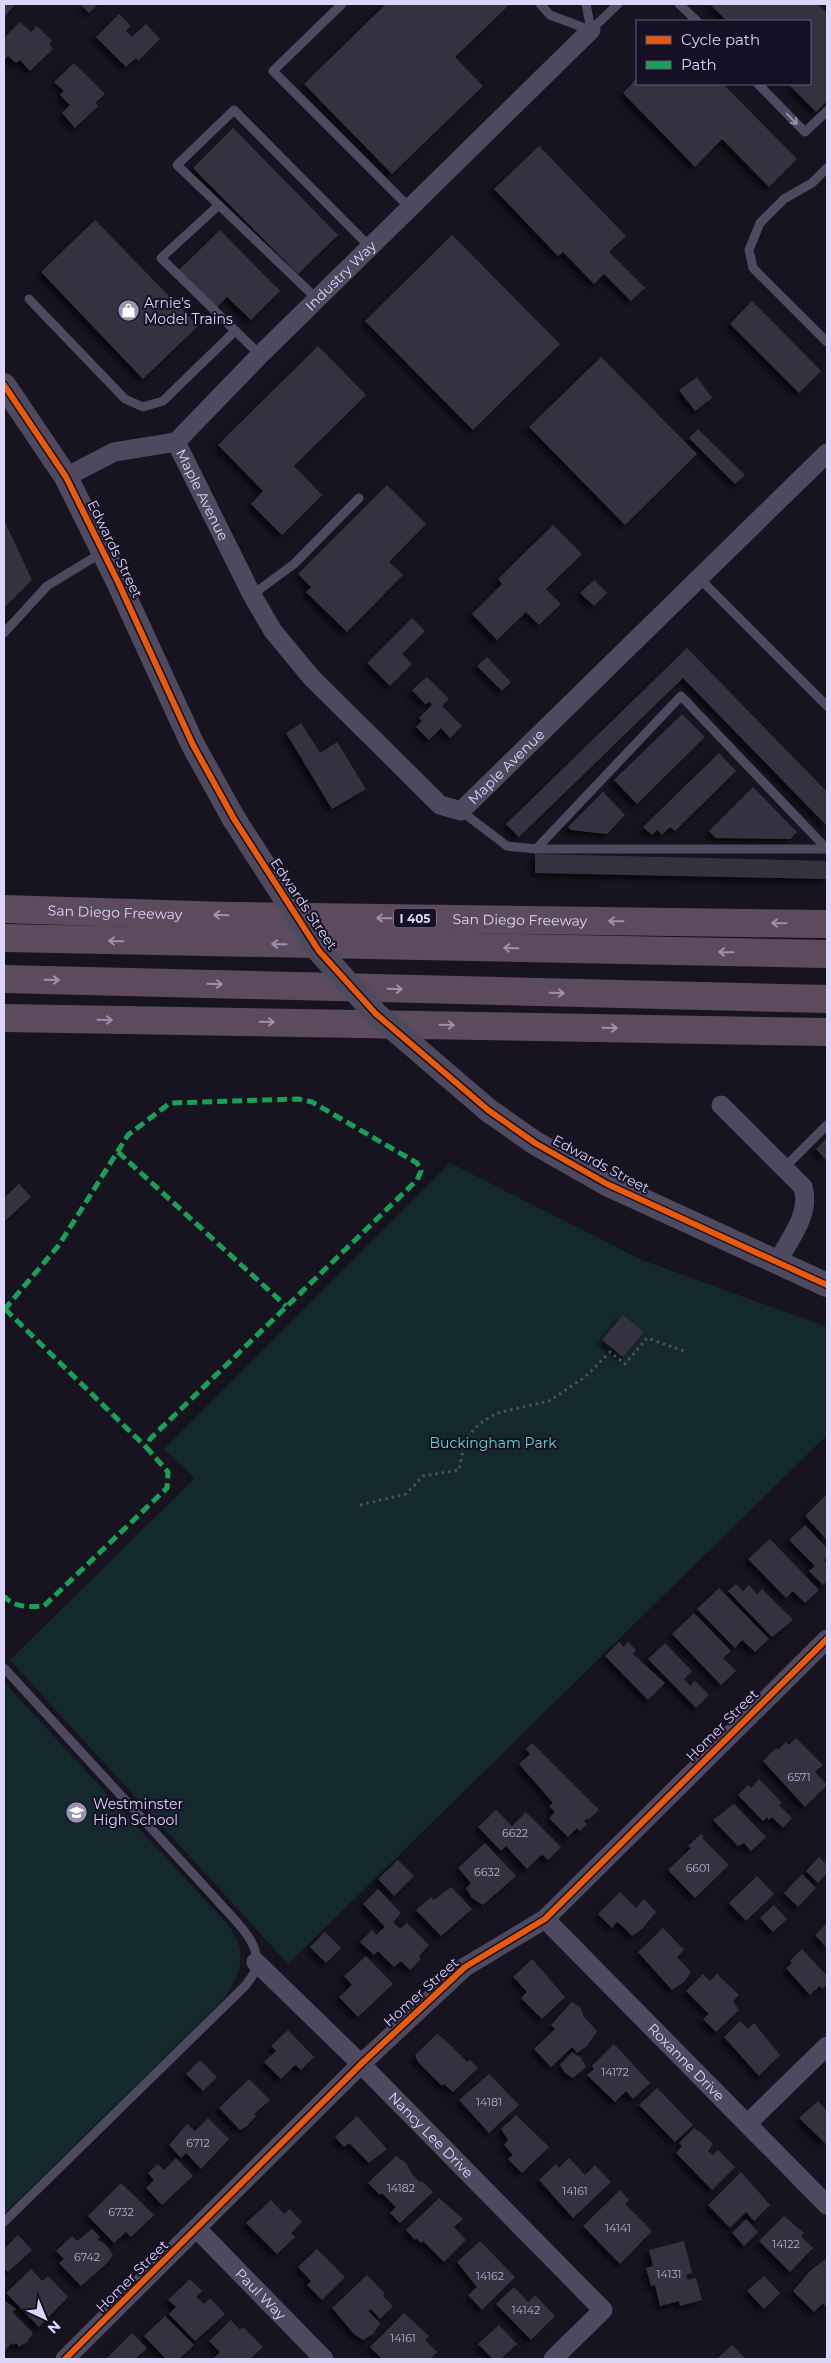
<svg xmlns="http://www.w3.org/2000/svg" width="831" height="2363" viewBox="0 0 831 2363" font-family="Montserrat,sans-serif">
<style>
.green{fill:#14292c}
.building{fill:#363241;filter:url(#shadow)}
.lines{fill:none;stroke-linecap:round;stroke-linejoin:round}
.path{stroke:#485260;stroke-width:3;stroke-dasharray:2.5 4;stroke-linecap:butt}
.service{stroke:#4d4a60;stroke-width:9}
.minor{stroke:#4d4a60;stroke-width:19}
.tertiary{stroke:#4d4a60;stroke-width:24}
.motorway{stroke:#5c4a5d;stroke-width:28}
.tertiary-bridge{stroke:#4d4a60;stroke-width:24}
.quiet{stroke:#1a9f57;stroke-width:5;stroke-dasharray:10 5;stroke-linecap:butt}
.cycleway-casing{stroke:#151024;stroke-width:9}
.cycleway{stroke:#e8590c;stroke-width:6}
.oneway{stroke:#9590ae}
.oneway2{stroke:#9c90ac}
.labels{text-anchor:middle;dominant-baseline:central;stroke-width:4;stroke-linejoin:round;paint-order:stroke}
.number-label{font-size:11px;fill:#b3adcd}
.shield{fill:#151024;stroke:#a19bbb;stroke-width:1}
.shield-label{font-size:12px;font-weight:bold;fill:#ddd6fc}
.street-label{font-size:14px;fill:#ddd6fc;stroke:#151024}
.poi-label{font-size:14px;fill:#ddd6fc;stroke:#151024;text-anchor:start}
.park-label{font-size:14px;fill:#66d8c5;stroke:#151024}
</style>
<defs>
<filter id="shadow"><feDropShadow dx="-4.5" dy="4.5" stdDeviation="2.5" flood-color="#0009"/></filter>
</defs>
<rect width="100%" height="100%" fill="#17141f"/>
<!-- green -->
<g class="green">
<path d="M450 1163 642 1260 827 1327V1435L288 1964 10 1660 195 1478 164 1449Z"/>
<path d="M4 1682 228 1925C249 1952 241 1976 222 2001L4 2214Z"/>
</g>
<!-- building -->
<g class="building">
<path d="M4 4H15L4 18Z"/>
<path d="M80 4H98L89 13Z"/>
<path d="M386 4H510L455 57 483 86 392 174 304 84Z"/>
<path d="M710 4H818L827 13V101L816 112 788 84H810V21H727Z"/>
<path d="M119 14 131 26 126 31 132 37 146 24 160 39 138 61 136 58 126 67 96 37Z"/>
<path d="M20 22 31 32 37 26 52 41 49 44 53 49 30 71 20 60 16 63 8 56 4 60V38Z"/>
<path d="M74 63 105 94 95 103 98 106 75 128 62 113 70 105 60 95 64 91 54 82Z"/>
<path d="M637 78V84H723L797 159 769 187 722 139 695 167 623 93Z"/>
<path d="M233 128 338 235 298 274 193 168Z"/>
<path d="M539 146 626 236 609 252 645 288 631 301 604 274 594 284 563 252 558 256 494 189Z"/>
<path d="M95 220 198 326 143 379 41 272Z"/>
<path d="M220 230 280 291 251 320 227 297 216 308 179 270Z"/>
<path d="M452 235 560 344 473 430 365 321Z"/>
<path d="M752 301 821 371 799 393 730 324Z"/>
<path d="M318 346 366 395 294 466 322 495 282 535 251 504 263 491 218 445Z"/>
<path d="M601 357 697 454 625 525 529 427Z"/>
<path d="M697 377 712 398 695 411 679 390Z"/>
<path d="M698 429 745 475 735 484 689 438Z"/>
<path d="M387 485 426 524 389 562 403 575 347 632 306 592 311 587 298 574Z"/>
<path d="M4 520 32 580 4 608Z"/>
<path d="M553 525 582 554 546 589 561 604 539 625 526 612 497 640 472 614 502 584 498 579Z"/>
<path d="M594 580 607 593 594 606 580 593Z"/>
<path d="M412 618 425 631 402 654 412 664 390 686 367 663Z"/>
<path d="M687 648 827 792V826L683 678 519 837 506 824Z"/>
<path d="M487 657 511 682 502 691 477 666Z"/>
<path d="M427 677 449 699 442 706 462 726 450 738 441 728 429 740 416 727 422 721 419 718 432 705 430 702 425 704 412 690Z"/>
<path d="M682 714 705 737 637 804 614 780Z"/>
<path d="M301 723 320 753 337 742 366 789 332 809 286 733Z"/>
<path d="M719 753 736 771 675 831 670 827 662 835 657 830 652 835 643 827Z"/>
<path d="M753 787 797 832 790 839 716 838 709 831Z"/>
<path d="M603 792 625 815 607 834 571 830 568 827Z"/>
<path d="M535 854 827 861V879L535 873Z"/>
<path d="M827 1138V1161L816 1149Z"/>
<path d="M19 1184 31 1197 4 1222V1198Z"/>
<path d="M623 1315 644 1332 623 1357 602 1340Z"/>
<path d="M827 1494V1540L805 1516Z"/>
<path d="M805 1525 827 1548V1557L824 1560 827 1564V1581L823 1585 809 1571 815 1566 789 1540Z"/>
<path d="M770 1539 819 1590 805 1603 793 1591 786 1598 748 1559Z"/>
<path d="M736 1584 743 1591 749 1585 757 1594 762 1589 793 1620 772 1637 728 1591Z"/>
<path d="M719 1588 769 1639 755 1652 742 1640 735 1648 697 1609Z"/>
<path d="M694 1613 731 1651 723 1658 736 1671 721 1685 672 1634Z"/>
<path d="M619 1642 624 1647 628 1642 636 1650 633 1654 665 1683 648 1700 605 1656Z"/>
<path d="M665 1643 692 1671 684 1679 690 1686 695 1681 709 1695 696 1708 648 1659Z"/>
<path d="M796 1738 823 1765 815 1772 827 1785 805 1807 763 1761 776 1748 778 1750 786 1742 789 1745Z"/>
<path d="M532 1743 599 1810 588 1820 587 1818 584 1821 587 1824 580 1831 577 1828 568 1837 549 1818 555 1812 549 1806 553 1803 519 1764 530 1754 526 1749Z"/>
<path d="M759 1779 782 1803 779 1805 792 1818 783 1828 772 1817 769 1820 767 1817 763 1821 738 1795 748 1785 751 1788Z"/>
<path d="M734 1804 766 1837 751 1851 744 1843 738 1846 713 1820Z"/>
<path d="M496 1810 512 1826 526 1812 561 1847 548 1860 543 1855 540 1856 527 1869 506 1846 501 1851 478 1827Z"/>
<path d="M701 1834 704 1837 702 1838 729 1865 695 1898 668 1870 691 1848 688 1846Z"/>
<path d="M485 1843 516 1876 483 1905 472 1898 466 1888 471 1883 458 1868Z"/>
<path d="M819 1857 827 1865V1873L818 1883 806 1871Z"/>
<path d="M398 1860 414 1876 394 1896 378 1879Z"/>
<path d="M802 1874 816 1888 798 1907 784 1893Z"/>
<path d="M757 1876 774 1894 746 1921 729 1903Z"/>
<path d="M451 1887 472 1909 441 1936 416 1910 431 1897 434 1900Z"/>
<path d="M378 1889 401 1913 393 1922 400 1929 407 1923 429 1945 419 1956 421 1959 410 1970 401 1961 394 1967 378 1951 374 1955 360 1942 372 1930 376 1935 385 1927 363 1904Z"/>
<path d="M620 1892 636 1908 644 1899 656 1912 642 1929 632 1936 620 1924 617 1922 612 1928 598 1914Z"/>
<path d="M774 1905 787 1919 773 1932 760 1918Z"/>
<path d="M827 1923V1948L815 1935Z"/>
<path d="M663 1928 684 1950 677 1957 691 1972 684 1982 672 1990 638 1952Z"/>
<path d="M325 1932 341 1948 326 1963 310 1947Z"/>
<path d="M802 1949 827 1976V1984L822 1989 820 1986 810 1995 786 1968 792 1963 790 1961Z"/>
<path d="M366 1956 393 1984 358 2017 339 1997 352 1985 344 1976Z"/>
<path d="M532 1959 565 1997 542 2019 521 1998 527 1992 513 1977Z"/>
<path d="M703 1974 710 1981 717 1974 739 1995 733 2001 739 2010 716 2032 703 2019 709 2014 686 1991Z"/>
<path d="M572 2002 580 2007 584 2017 597 2031 587 2046 577 2053 572 2047 551 2067 534 2049 555 2029 551 2025Z"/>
<path d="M740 2021 748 2029 754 2023 780 2055 759 2076 724 2037Z"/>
<path d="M288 2030 314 2057 301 2070 296 2065 294 2066 281 2079 264 2062 276 2051 271 2046Z"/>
<path d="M437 2034 444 2039 467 2062 470 2060 478 2068 453 2092 444 2084 442 2086 418 2062 415 2055Z"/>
<path d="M614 2044 650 2083 633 2099 626 2091 615 2102 587 2075 594 2069 592 2066Z"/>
<path d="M572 2052 581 2058 586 2067 573 2078 565 2073 560 2065Z"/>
<path d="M200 2060 217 2077 203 2091 186 2074Z"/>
<path d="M489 2074 519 2105 489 2133 459 2100Z"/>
<path d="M249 2079 270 2100 254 2114 256 2116 247 2126 240 2130 219 2108Z"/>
<path d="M657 2088 693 2125 675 2142 639 2105Z"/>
<path d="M818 2101 827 2111V2145L799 2118Z"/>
<path d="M516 2115 549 2147 522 2173 508 2159 513 2155 504 2145 508 2140 501 2129Z"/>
<path d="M357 2116 387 2149 369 2163 349 2143 344 2147 335 2137Z"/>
<path d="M208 2118 229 2139 201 2169 186 2153 181 2158 169 2145 187 2124 195 2131Z"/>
<path d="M694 2128 697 2131 698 2130 713 2144 708 2151 713 2155 718 2150 735 2167 712 2190 676 2153 682 2146 679 2143Z"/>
<path d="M396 2156 406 2163 412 2174 420 2182 422 2181 433 2192 400 2223 390 2213 396 2207 382 2193 380 2195 368 2183Z"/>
<path d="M176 2158 193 2176 162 2205 146 2188 154 2180 148 2173 158 2164 164 2170Z"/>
<path d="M569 2158 585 2175 595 2165 611 2182 573 2218 539 2180 556 2164 559 2168Z"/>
<path d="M741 2172 770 2205 754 2221 746 2212 730 2228 708 2205Z"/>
<path d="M121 2183 154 2215 131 2237 126 2232 114 2243 88 2216Z"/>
<path d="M620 2190 629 2200 625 2204 652 2231 620 2264 583 2226Z"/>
<path d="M439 2198 463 2219 454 2227 466 2240 444 2262 423 2241 421 2243 416 2238 415 2240 406 2230Z"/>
<path d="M271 2200 284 2214 290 2209 302 2222 291 2233 295 2237 277 2254 246 2223Z"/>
<path d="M784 2216 804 2233 801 2236 813 2248 790 2272 759 2241Z"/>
<path d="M746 2219 758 2232 744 2246 732 2233Z"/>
<path d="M92 2229 100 2237 97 2239 106 2245 113 2255 106 2264 81 2286 59 2263 64 2259 56 2251 72 2236 77 2241Z"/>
<path d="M18 2235 32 2250 8 2272 4 2268V2249Z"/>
<path d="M480 2241 515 2277 482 2310 468 2295 477 2287 457 2262Z"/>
<path d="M684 2241 692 2273 686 2275 688 2280 696 2278 702 2300 680 2306 679 2301 660 2306 655 2285 651 2286 646 2268 653 2266 649 2250Z"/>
<path d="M317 2249 345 2277 322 2300 307 2285 311 2281 298 2267Z"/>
<path d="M824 2260 827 2261V2308L823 2303 814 2312 793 2291 810 2271Z"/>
<path d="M31 2269 42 2281 48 2276 68 2297 39 2327 6 2293Z"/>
<path d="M367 2275 385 2294 383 2296 393 2306 380 2319 371 2309 368 2311 380 2323 373 2334 363 2340 354 2334 332 2308Z"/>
<path d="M764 2276 780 2293 764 2309 747 2291Z"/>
<path d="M190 2279 202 2291 196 2297 204 2304 210 2298 225 2314 195 2341 169 2314 176 2307 168 2300Z"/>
<path d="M514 2287 528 2302 535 2295 555 2316 531 2340 496 2304Z"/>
<path d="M5 2301 16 2309 12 2312 33 2333 27 2342 19 2347 16 2343 13 2345 12 2343 4 2351Z"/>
<path d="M404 2313 429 2336 425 2340 437 2352 430 2359H382L370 2347Z"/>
<path d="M165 2316 194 2345 179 2359H166L144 2336Z"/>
<path d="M231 2320 240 2330 243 2327 263 2347 250 2359H213L220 2352 209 2341Z"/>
<path d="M499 2325 517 2344 501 2359H493L478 2344Z"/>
<path d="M132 2333 147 2348 135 2359H109L107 2358Z"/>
<path d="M732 2345 746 2359H717Z"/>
</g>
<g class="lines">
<!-- path -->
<path class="path" d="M360 1505 406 1494 423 1476 459 1470 465 1440 479 1424 497 1413 549 1401 585 1377 610 1352 625 1364 647 1338 684 1351"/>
<!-- service -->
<g class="service">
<path d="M342 4 273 71 410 208"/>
<path d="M540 4 550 15 590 30"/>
<path d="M586 4 591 30"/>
<path d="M679 4 697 21"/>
<path d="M591 30 618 4"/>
<path d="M758 84 805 132 827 111"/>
<path d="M827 168 812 183 784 199 760 223 749 250 753 268 827 342"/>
<path d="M219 205 161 258 260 355"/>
<path d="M29 299 125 399 143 407 163 401 235 331"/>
<path d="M317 299 177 165 234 110 370 247"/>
<path d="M700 579 827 706"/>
<path d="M252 595 294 564 359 498"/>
<path d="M4 633 47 586 103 552"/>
<path d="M461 811 507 846 536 849H827"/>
<path d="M536 849 681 696 827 849"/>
<path d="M784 1168 827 1125"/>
<path d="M4 1668 216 1899C231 1917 267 1946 254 1973 252 1977 248 1982 245 1986L4 2222"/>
</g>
<!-- minor -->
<g class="minor">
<path id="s1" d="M176 442 252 595 273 631 311 677 440 805 461 811 827 453"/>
<path id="s2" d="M66 477 114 452 176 442 260 355 591 30"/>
<path d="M721 1105 803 1187C811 1214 790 1238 778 1261"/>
<path id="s3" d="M545 1919 827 2205"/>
<path id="s4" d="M256 1962 361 2064 603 2310 553 2359"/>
<path d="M748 2123 827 2046"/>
<path id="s5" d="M197 2229 324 2359"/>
<path d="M65 2359 361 2064 465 1967 545 1919 827 1639"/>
</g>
<!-- tertiary -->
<g class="tertiary">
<path d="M4 385 66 477 118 582 193 745 234 819"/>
<path d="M488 1110 535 1143 607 1184 827 1285"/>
</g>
<!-- motorway -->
<g class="motorway">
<path id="s6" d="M4 909 228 916 827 924"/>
<path d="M4 938 827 954"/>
<path d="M4 979 827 999"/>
<path d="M4 1018 827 1032"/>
</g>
<!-- tertiary-bridge -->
<path class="tertiary-bridge" d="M234 819 319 951 376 1014 488 1110"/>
<!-- quiet -->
<g class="quiet">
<path d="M118 1152 286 1306"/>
<path d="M5 1309 147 1448"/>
<path d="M4 1310 59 1245 128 1135 170 1103 298 1099 312 1102 417 1163 421 1171 417 1180 150 1439 147 1448 168 1472 167 1488 44 1606C30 1607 14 1608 4 1596"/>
</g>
<defs>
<g id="cycleway">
<path d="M4 385 66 477 118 582 193 745 234 819 319 951 376 1014 488 1110 535 1143 607 1184 827 1285"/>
<path d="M65 2359 361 2064 465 1967 545 1919 827 1639"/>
</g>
</defs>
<!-- cycleway casing -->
<use href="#cycleway" class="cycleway-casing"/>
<!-- cycleway -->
<use href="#cycleway" class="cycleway"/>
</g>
<!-- one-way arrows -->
<defs><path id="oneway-shaft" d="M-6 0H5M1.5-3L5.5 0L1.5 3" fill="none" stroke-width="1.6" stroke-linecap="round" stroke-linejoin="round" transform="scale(1.25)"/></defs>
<use class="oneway" href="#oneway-shaft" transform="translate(792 119) rotate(46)"/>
<g class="oneway2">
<use href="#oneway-shaft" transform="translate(221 915) rotate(-178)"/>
<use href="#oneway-shaft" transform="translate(384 918) rotate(-179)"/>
<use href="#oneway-shaft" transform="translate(616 921) rotate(-179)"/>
<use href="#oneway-shaft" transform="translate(779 923) rotate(-179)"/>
<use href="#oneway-shaft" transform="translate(116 941) rotate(-179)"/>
<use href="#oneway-shaft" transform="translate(279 944) rotate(-179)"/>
<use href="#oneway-shaft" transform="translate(511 948) rotate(-178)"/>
<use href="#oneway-shaft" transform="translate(726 952) rotate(-179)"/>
<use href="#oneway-shaft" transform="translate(52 980) rotate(1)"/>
<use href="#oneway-shaft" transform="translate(215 984) rotate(2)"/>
<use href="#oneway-shaft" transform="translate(395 989) rotate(2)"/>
<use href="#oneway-shaft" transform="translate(557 993) rotate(1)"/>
<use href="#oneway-shaft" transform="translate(105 1020) rotate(1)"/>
<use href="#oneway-shaft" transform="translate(267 1022) rotate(1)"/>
<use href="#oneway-shaft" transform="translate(447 1025) rotate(1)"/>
<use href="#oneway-shaft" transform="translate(610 1028) rotate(1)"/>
</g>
<!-- icons -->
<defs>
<symbol id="shop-disc" viewBox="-11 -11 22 22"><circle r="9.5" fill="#9892af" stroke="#151024"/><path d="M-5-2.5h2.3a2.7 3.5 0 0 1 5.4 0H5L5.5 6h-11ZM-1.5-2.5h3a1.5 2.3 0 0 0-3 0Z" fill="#fff"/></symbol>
<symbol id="school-disc" viewBox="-11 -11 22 22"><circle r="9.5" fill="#9892af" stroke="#151024"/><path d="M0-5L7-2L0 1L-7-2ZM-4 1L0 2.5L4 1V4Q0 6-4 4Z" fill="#fff"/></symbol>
</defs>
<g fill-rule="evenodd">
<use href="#shop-disc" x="116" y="298" width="25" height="25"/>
<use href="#school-disc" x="64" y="1800" width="25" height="25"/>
</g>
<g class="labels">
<!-- number labels -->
<g class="number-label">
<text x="799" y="1777">6571</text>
<text x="515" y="1833">6622</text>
<text x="698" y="1868">6601</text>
<text x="487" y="1872">6632</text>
<text x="615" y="2072">14172</text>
<text x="489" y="2102">14181</text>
<text x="198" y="2143">6712</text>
<text x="401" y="2188">14182</text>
<text x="575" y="2191">14161</text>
<text x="121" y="2212">6732</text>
<text x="618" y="2228">14141</text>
<text x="786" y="2244">14122</text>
<text x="87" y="2257">6742</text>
<text x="669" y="2274">14131</text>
<text x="490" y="2276">14162</text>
<text x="526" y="2310">14142</text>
<text x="403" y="2338">14161</text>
</g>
<!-- shield labels -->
<rect class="shield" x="394" y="908.5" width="42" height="19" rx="4"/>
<g class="shield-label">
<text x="415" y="918">I 405</text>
</g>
<!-- street labels -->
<g class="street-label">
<text stroke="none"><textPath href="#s2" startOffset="351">Industry Way</textPath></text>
<text stroke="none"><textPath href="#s1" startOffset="59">Maple Avenue</textPath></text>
<text transform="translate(115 549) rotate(64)">Edwards Street</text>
<text stroke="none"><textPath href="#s1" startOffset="539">Maple Avenue</textPath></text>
<text transform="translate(304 904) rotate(56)">Edwards Street</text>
<text stroke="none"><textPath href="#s6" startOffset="111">San Diego Freeway</textPath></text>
<text stroke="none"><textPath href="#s6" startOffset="516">San Diego Freeway</textPath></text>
<text transform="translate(601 1164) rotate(28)">Edwards Street</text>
<text transform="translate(722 1725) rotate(-45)">Homer Street</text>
<text transform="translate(421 1992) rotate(-42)">Homer Street</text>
<text stroke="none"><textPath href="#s3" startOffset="201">Roxanne Drive</textPath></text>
<text stroke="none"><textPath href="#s4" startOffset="246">Nancy Lee Drive</textPath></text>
<text transform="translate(132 2276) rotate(-45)">Homer Street</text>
<text stroke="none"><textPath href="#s5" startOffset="91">Paul Way</textPath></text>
</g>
<!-- poi labels -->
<g class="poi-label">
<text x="144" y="303">Arnie's<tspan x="144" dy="16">Model Trains</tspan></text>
<text x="93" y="1804">Westminster<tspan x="93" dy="16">High School</tspan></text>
</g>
<!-- park labels -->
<g class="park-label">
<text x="493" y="1443">Buckingham Park</text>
</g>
</g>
<!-- border -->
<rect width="831" height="2363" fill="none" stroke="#ddd6fc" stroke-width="10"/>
<!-- legend -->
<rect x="636" y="20" width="175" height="65" fill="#151024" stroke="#655f7a"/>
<rect x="646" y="36" width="25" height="8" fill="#e8590c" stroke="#655f7a"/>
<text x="681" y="45" font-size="15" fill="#ddd6fc">Cycle path</text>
<rect x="646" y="61" width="25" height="8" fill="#1a9f57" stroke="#655f7a"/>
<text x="681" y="70" font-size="15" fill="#ddd6fc">Path</text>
<!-- north arrow -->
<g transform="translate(45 2318) rotate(136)" stroke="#151024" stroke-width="4" paint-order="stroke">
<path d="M0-4L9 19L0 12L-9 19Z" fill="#ddd6fc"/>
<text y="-8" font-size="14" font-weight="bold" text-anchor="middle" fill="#ddd6fc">N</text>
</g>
</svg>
